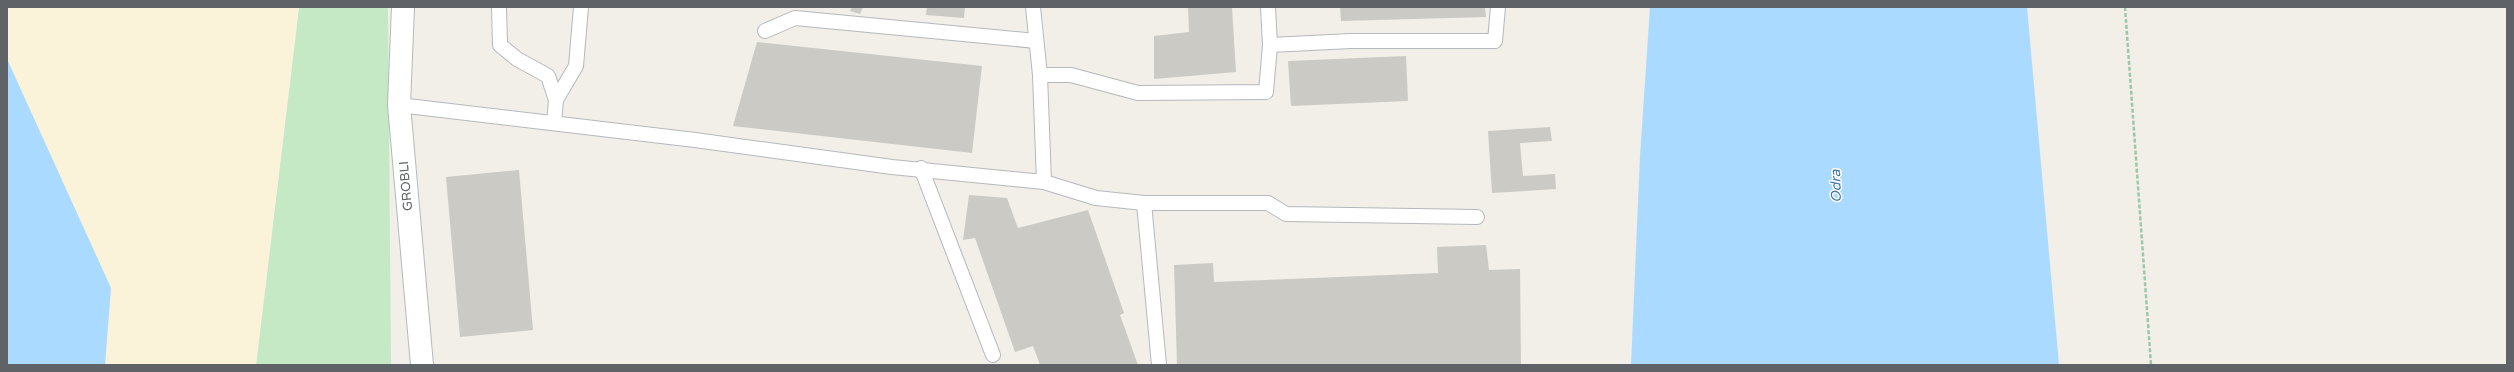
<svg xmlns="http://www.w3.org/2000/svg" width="2514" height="372" viewBox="0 0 2514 372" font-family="'Varela Round',sans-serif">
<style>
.green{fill:#c5e8c5}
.sand{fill:#fbf3d9}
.water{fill:#aadaff}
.building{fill:#cccac5}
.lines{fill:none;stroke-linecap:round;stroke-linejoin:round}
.service-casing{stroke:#b5b8bc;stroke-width:16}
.minor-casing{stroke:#b5b8bc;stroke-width:24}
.path{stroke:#9cc7a9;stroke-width:2.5;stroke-dasharray:4 2;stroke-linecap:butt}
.service{stroke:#fff;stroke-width:14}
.minor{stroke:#fff;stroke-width:22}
.labels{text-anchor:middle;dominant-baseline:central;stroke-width:3;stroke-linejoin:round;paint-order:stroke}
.street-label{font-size:13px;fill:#5f6368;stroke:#fff}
.water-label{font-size:14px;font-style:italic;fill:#4174aa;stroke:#fff}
</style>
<rect width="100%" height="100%" fill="#f1efe8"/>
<!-- green -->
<path class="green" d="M299 7H388L391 365H256Z"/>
<!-- sand -->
<path class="sand" d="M7 7H299L256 365H105L111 288 7 59Z"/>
<!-- water -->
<g class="water">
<path d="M1650 7H2027L2059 365H1631L1640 156Z"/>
<path d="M7 59 111 288 105 365H7Z"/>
</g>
<!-- building -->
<g class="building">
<path d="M852 7H863L860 14 850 11Z"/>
<path d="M927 7H965L964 18 926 15Z"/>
<path d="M1188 7H1232L1236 72 1154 79V36L1189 32Z"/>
<path d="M1340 7H1485L1486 17 1341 21Z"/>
<path d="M757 42 982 66 972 153 733 126Z"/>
<path d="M1406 56 1408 101 1291 106 1288 61Z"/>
<path d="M1550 127 1552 141 1520 143 1523 176 1555 174 1556 189 1492 193 1488 131Z"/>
<path d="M519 170 533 330 460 337 446 177Z"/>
<path d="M969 195 1007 198 1018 228 1088 210 1124 313 1120 315 1138 365H1040L1033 346 1015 352 975 238 963 240Z"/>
<path d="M1486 245 1489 270 1520 269 1521 365H1177L1174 265 1213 263 1214 282 1438 273 1437 247Z"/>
</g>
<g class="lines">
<defs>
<g id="service">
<path d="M499 7 500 45 517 59 548 76 556 100"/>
<path d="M765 31 795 18 1036 41"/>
<path d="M1270 45 1351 41H1495L1498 7"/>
<path d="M1040 75H1071L1138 93 1266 92 1270 45 1268 7"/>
<path d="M399 105 695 140 892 167 1044 182 1040 75 1033 7"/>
<path d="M554 123 556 100 576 66 581 7"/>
<path d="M921 168 993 355"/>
<path d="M1044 182 1096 198 1144 203H1268L1286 214 1477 217"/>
<path d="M1144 203 1159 365"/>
</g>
<path id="minor" d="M403 7 399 105 422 365"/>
</defs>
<!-- service casing -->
<use href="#service" class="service-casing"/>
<!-- minor casing -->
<use href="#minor" class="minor-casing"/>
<!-- path -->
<path class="path" d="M2125 7 2151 365"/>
<!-- service -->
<use href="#service" class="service"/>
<!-- minor -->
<use href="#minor" class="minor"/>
</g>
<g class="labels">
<!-- street labels -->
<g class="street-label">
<text transform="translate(406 186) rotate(-95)">GROBLI</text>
</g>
<!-- water labels -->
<g class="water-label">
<text transform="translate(1836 186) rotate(-92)">Odra</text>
</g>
</g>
<!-- border -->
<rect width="2514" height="372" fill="none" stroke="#5f6368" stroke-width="16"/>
</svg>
